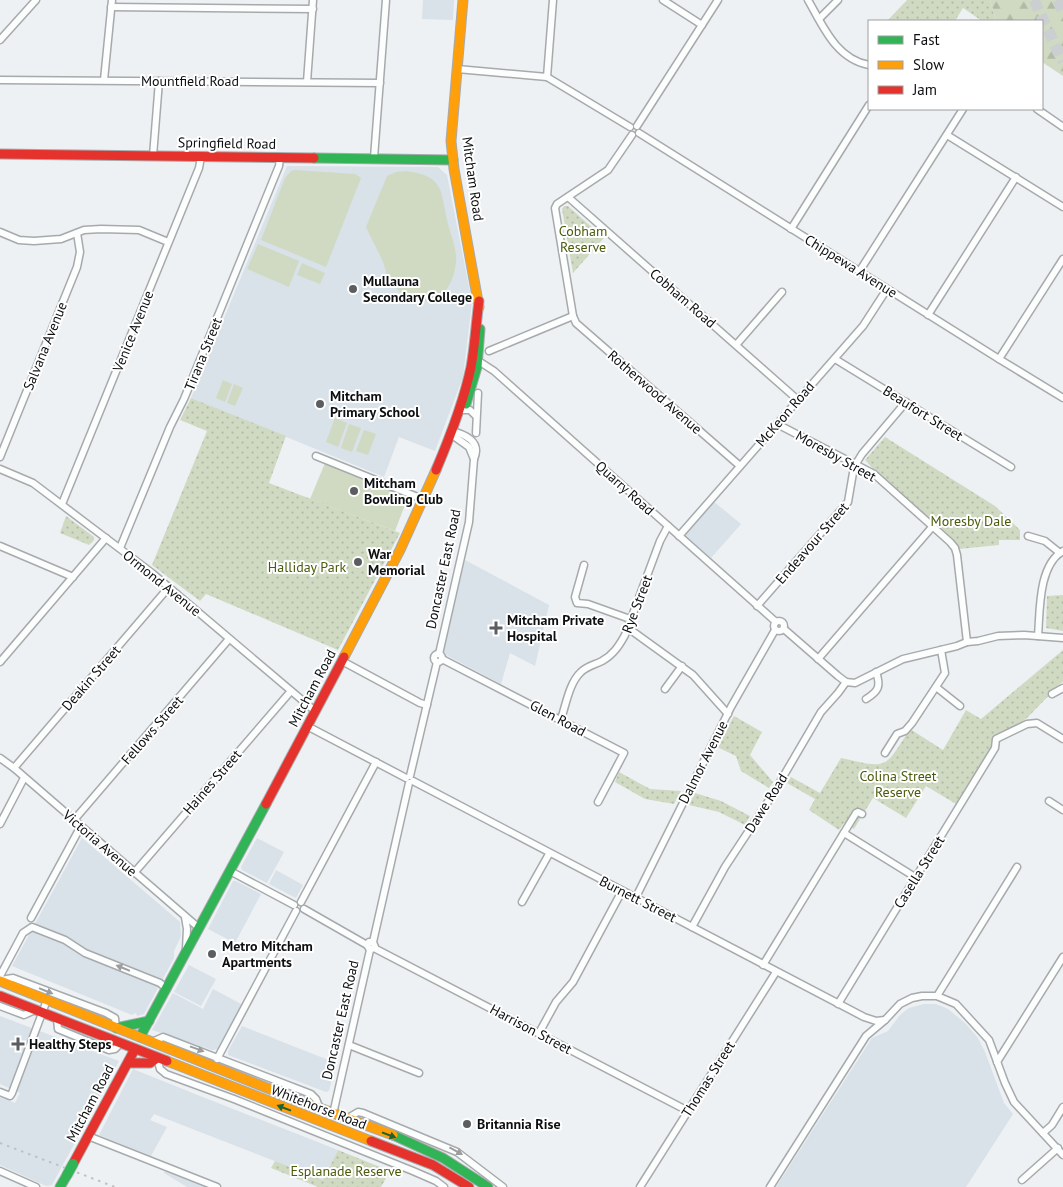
<svg xmlns="http://www.w3.org/2000/svg" width="1063" height="1187" viewBox="0 0 1063 1187" font-family="'PT Sans',sans-serif">
<style>
.built{fill:#d9e1e9}
.grass{fill:#d0dac3}
.forest{fill:url(#forest-firs)}
.park{fill:url(#park-dots)}
.lines{fill:none;stroke-linecap:round;stroke-linejoin:round}
.highway-tunnel{stroke:#cbcfd2;stroke-width:11;stroke-dasharray:11 5.5;stroke-linecap:butt}
.street-casing{stroke:#a7aaac;stroke-width:9}
.fast-casing{stroke:#a7aaac;stroke-width:11}
.slow-casing{stroke:#a7aaac;stroke-width:11}
.jam-casing{stroke:#a7aaac;stroke-width:11}
.street{stroke:#fcfdfd;stroke-width:6}
.fast{stroke:#30b455;stroke-width:9}
.slow{stroke:#ff9f0a;stroke-width:9}
.jam{stroke:#e5322d;stroke-width:9}
.rail{stroke:#c0c1c2;stroke-width:2;stroke-dasharray:2.5 5;stroke-linecap:butt}
.fast-bridge-casing{stroke:#c8cacb;stroke-width:12;stroke-linecap:butt}
.fast-bridge{stroke:#30b455;stroke-width:10}
.oneway{fill:#9c9d9e}
.oneway2{fill:#1e6132}
.poi-dot{fill:#5b5d60;stroke:#fff;stroke-width:2}
.labels{text-anchor:middle;dominant-baseline:central;stroke-width:4;stroke-linejoin:round;paint-order:stroke}
.street-label{font-size:14px;fill:#0c0e10;stroke:#fff}
.park-label{font-size:14px;fill:#4a5c0c;stroke:#fff}
.poi-label{font-size:14px;font-weight:bold;fill:#0c0e10;stroke:#fff;text-anchor:start}
</style>
<defs>
<pattern id="forest-firs" width="22" height="20" patternUnits="userSpaceOnUse" patternTransform="scale(1.25)"><rect width="22" height="20" fill="#d0dac3"/><path d="M5 1l3.5 6h-7zM16 11l3.5 6h-7z" fill="#b1baa6"/></pattern>
<pattern id="park-dots" width="8" height="8" patternUnits="userSpaceOnUse" patternTransform="scale(1.25)"><rect width="8" height="8" fill="#d0dac3"/><path d="M2 2h.1M6 6h.1" fill="none" stroke="#b1baa6" stroke-width="1.8" stroke-linecap="round"/></pattern>
</defs>
<rect width="100%" height="100%" fill="#edf1f4"/>
<!-- built -->
<g class="built">
<path d="M423 0H454L453 20 422 19Z"/>
<path d="M287 166 438 167 447 175 472 302 463 377 435 451 399 437 384 477 191 398Z"/>
<path d="M713 501 741 524 711 558 684 534Z"/>
<path d="M465 560 549 605 535 666 510 653 501 684 448 656 443 651Z"/>
<path d="M82 838 180 922 181 936 174 951V958L144 1014 137 1016 136 1013 132 1015 12 966Z"/>
<path d="M257 838 284 852 267 883 242 870 241 867Z"/>
<path d="M276 870 303 885 296 898 269 884Z"/>
<path d="M233 881H236L261 894 235 943 208 929Z"/>
<path d="M189 965 216 979 201 1006 174 992Z"/>
<path d="M213 989 243 1005 220 1049 212 1050 152 1030 173 993 203 1009Z"/>
<path d="M924 1004H936L948 1009 965 1023 978 1038 985 1052 1004 1103 1013 1114 966 1187H776L872 1038 888 1031 900 1015 909 1008Z"/>
<path d="M0 1016 119 1061 52 1185 46 1186 0 1165V1097L15 1103 20 1093 0 1084Z"/>
<path d="M242 1026 336 1063 329 1091 326 1092 228 1055V1051Z"/>
<path d="M133 1069 195 1094 338 1150 323 1180 154 1114 150 1120 167 1127 151 1156 99 1135Z"/>
<path d="M165 1170 207 1187H187L164 1173Z"/>
</g>
<!-- grass -->
<g class="grass">
<path d="M294 170 355 174 361 178 326 267 261 240 285 178 291 171Z"/>
<path d="M406 171C446 176 440 192 448 224 451 236 457 249 456 261 453 302 418 317 392 283 386 276 386 270 383 262 378 250 371 239 366 227L387 176 396 172Z"/>
<path d="M258 244 299 261 289 287 247 269Z"/>
<path d="M302 263 325 273 320 284 297 275Z"/>
<path d="M223 380 232 384 225 402 216 398Z"/>
<path d="M234 384 243 388 235 406 227 403Z"/>
<path d="M335 418 347 423 338 447 326 442Z"/>
<path d="M349 424 361 428 352 452 341 448Z"/>
<path d="M364 430 376 434 368 455 356 451Z"/>
<path d="M325 463 408 497 395 531 310 499Z"/>
</g>
<!-- forest -->
<path class="forest" d="M990 0H1063V76L1042 62V21H996Z"/>
<!-- park -->
<g class="park">
<path d="M907 0H990L996 21H982L963 8 955 21H887Z"/>
<path d="M564 206H568L604 238 573 273 562 209Z"/>
<path d="M191 398 286 436 269 483 400 533 338 650 206 594 200 601 152 565 207 431 180 420Z"/>
<path d="M885 437 995 506 1020 530V540H999V545L959 549C953 537 939 527 929 518 907 499 884 481 865 460Z"/>
<path d="M66 516 94 537V540L89 545 60 533Z"/>
<path d="M1063 595V631L1046 628 1047 596Z"/>
<path d="M1063 650V681L1028 717 1011 731 996 739 956 804 926 786 906 818 873 798 854 829 844 823 839 830 809 810 815 799 787 783 791 777 820 793 841 758C889 769 884 769 910 729L943 750 966 710 981 719Z"/>
<path d="M734 716 762 732 750 755 773 782 769 788 741 771 736 756 717 747Z"/>
<path d="M619 772 650 789 681 791 674 804 645 799 615 782Z"/>
<path d="M695 793 721 801 750 816 745 825 719 812 689 805Z"/>
<path d="M338 1150 390 1171 381 1187H318L271 1168 275 1161 323 1180Z"/>
</g>
<g class="lines">
<!-- highway-tunnel -->
<g class="highway-tunnel">
<path d="M1034 0 1063 62"/>
<path d="M1058 0 1063 12"/>
</g>
<defs>
<g id="street">
<path d="M663 0 702 25"/>
<path d="M808 0C823 26 836 59 869 65"/>
<path d="M111 7 313 9"/>
<path d="M819 19 838 0"/>
<path d="M0 40 36 0"/>
<path d="M457 69 547 77 630 127"/>
<path d="M547 77 553 0"/>
<path d="M0 80 380 83"/>
<path d="M104 80 112 0"/>
<path d="M307 82 313 0"/>
<path d="M1037 109 1063 127"/>
<path d="M637 126 718 0"/>
<path d="M639 133 999 359 1063 398"/>
<path d="M947 135 1063 207"/>
<path d="M153 156 159 81"/>
<path d="M374 158 386 0"/>
<path d="M568 197 798 400"/>
<path d="M791 229 869 105"/>
<path d="M0 232 19 240 34 241 61 239 84 230 101 229 139 230 168 242"/>
<path d="M859 272 963 109"/>
<path d="M928 315 1016 177"/>
<path d="M573 316 576 323 740 466"/>
<path d="M736 345 782 292"/>
<path d="M489 351 573 316 555 208 557 204 608 170 632 135"/>
<path d="M835 359 1011 467"/>
<path d="M999 359 1063 259"/>
<path d="M477 360 494 371 776 622"/>
<path d="M463 410H470L476 416"/>
<path d="M777 424 874 474 950 542 955 548 957 555 967 642"/>
<path d="M451 431 455 437 469 447 474 459"/>
<path d="M476 433 478 393"/>
<path d="M316 456 425 500"/>
<path d="M0 457 77 267 80 252 77 233"/>
<path d="M0 469 33 483 152 573 315 711"/>
<path d="M62 504 199 168 201 157"/>
<path d="M679 536 863 326 887 289"/>
<path d="M1028 536 1045 541 1060 553"/>
<path d="M0 546 73 577"/>
<path d="M120 548 170 427 184 399 279 166 280 157"/>
<path d="M584 565 575 597 577 603 588 604 630 619"/>
<path d="M757 606 848 502 854 467 862 454 906 402"/>
<circle cx="779" cy="626" r="5"/>
<path d="M628 628 693 675 728 714"/>
<path d="M784 629 838 676 846 682 855 683 903 659 957 646 967 642 978 641 998 636 1024 635 1063 638"/>
<path d="M1038 636C1040 612 1038 565 1063 551"/>
<circle cx="438" cy="658" r="4"/>
<path d="M439 654 469 522 474 459C482 441 464 434 451 431"/>
<path d="M442 659 624 753 598 802"/>
<path d="M818 659 933 526"/>
<path d="M342 661 420 703 427 705"/>
<path d="M0 662 106 538"/>
<path d="M936 687 960 706"/>
<path d="M665 689 682 666"/>
<path d="M1052 694 1063 688"/>
<path d="M866 699C879 691 881 686 876 672"/>
<path d="M561 719C566 705 569 683 581 672 587 666 594 665 602 661 613 655 619 646 625 635L660 541 668 526"/>
<path d="M307 726 406 778"/>
<path d="M885 753 897 734 905 731 912 723 945 673 941 650"/>
<path d="M0 758 14 768 199 928"/>
<path d="M14 768 169 587"/>
<path d="M410 776 437 662"/>
<path d="M413 781 864 1017 876 1021 885 1020"/>
<path d="M1049 801 1063 810"/>
<path d="M74 820 229 639"/>
<path d="M0 824 24 778"/>
<path d="M844 833 915 877"/>
<path d="M230 871 294 905"/>
<path d="M134 873 291 691"/>
<path d="M636 897 731 707 775 630"/>
<path d="M301 902 376 762"/>
<path d="M522 902 549 854"/>
<path d="M304 909 367 945"/>
<path d="M185 917 187 929 186 949"/>
<path d="M31 918 81 826"/>
<path d="M692 927 725 867 773 794 821 712 838 693 846 682"/>
<path d="M373 942H369L367 945 370 950 375 947 373 942 409 783"/>
<path d="M374 948 688 1111"/>
<path d="M763 965 856 813 858 812 862 814"/>
<path d="M0 976 23 933 32 927 65 940 85 953 160 983 167 989"/>
<path d="M0 980 13 978 106 1013 115 1018 116 1028"/>
<path d="M937 996 1017 867"/>
<path d="M838 1004 995 748 996 739 1027 724 1037 723 1063 739"/>
<path d="M0 1006 24 1015 35 1010"/>
<path d="M57 1019 58 1029 109 1050 115 1049 120 1044"/>
<path d="M539 1033 556 1002 573 982 622 891"/>
<path d="M152 1042 163 1037 311 1094 316 1099 320 1109"/>
<path d="M349 1045 419 1073"/>
<path d="M157 1058 160 1069 166 1074 234 1099 413 1171 436 1181 444 1187"/>
<path d="M217 1059 296 911"/>
<path d="M997 1062 1063 957"/>
<path d="M0 1092 10 1096 12 1093 47 1000"/>
<path d="M333 1114 370 950"/>
<path d="M348 1118 358 1112 363 1113 457 1152 503 1187"/>
<path d="M1043 1133 1052 1125 1063 1107"/>
<path d="M88 1136 217 1187"/>
<path d="M0 1171 36 1187"/>
<path d="M1022 1180 1058 1148"/>
<path d="M640 1187 776 972"/>
<path d="M770 1187 866 1036 885 1020 900 1004 912 998 922 996H937L956 1004 989 1040 1005 1083 1014 1102 1063 1155"/>
</g>
<g id="fast">
<path d="M314 158 453 160"/>
<path d="M466 404 477 367 480 329"/>
<path d="M116 1028 149 1021"/>
<path d="M140 1037 266 804"/>
<path d="M393 1135 443 1158 488 1187"/>
<path d="M60 1187 67 1175"/>
</g>
<g id="slow">
<path d="M463 0 451 141 454 169 479 307"/>
<path d="M344 657 400 550 436 470"/>
<path d="M0 981 292 1098 393 1135"/>
<path d="M167 1061 371 1141"/>
</g>
<g id="jam">
<path d="M0 154 314 158"/>
<path d="M436 470C450 437 464 401 471 367 475 345 476 323 479 301"/>
<path d="M266 804 344 657"/>
<path d="M0 996 167 1061"/>
<path d="M128 1063H150L157 1058"/>
<path d="M371 1141 433 1165 469 1187"/>
<path d="M73 1164 135 1049"/>
</g>
</defs>
<!-- street casing -->
<use href="#street" class="street-casing"/>
<!-- fast casing -->
<use href="#fast" class="fast-casing"/>
<!-- slow casing -->
<use href="#slow" class="slow-casing"/>
<!-- jam casing -->
<use href="#jam" class="jam-casing"/>
<!-- street -->
<use href="#street" class="street"/>
<!-- fast -->
<use href="#fast" class="fast"/>
<!-- slow -->
<use href="#slow" class="slow"/>
<!-- jam -->
<use href="#jam" class="jam"/>
<!-- rail -->
<path class="rail" d="M0 1143 115 1187"/>
<defs>
<path id="fast-bridge" d="M67 1175 73 1164"/>
</defs>
<!-- fast-bridge casing -->
<use href="#fast-bridge" class="fast-bridge-casing"/>
<!-- fast-bridge -->
<use href="#fast-bridge" class="fast-bridge"/>
</g>
<!-- one-way arrows -->
<defs><path id="oneway-solid" d="M-6-.8H1V-3.2L6.5 0L1 3.2V.8H-6Z" transform="scale(1.25)"/></defs>
<g class="oneway">
<use href="#oneway-solid" transform="translate(123 968) rotate(-158)"/>
<use href="#oneway-solid" transform="translate(46 991) rotate(22)"/>
<use href="#oneway-solid" transform="translate(197 1049) rotate(20)"/>
<use href="#oneway-solid" transform="translate(456 1151) rotate(29)"/>
</g>
<g class="oneway2">
<use href="#oneway-solid" transform="translate(284 1108) rotate(-159)"/>
<use href="#oneway-solid" transform="translate(389 1135) rotate(21)"/>
</g>
<!-- markers -->
<g class="poi-dot">
<circle cx="353" cy="289" r="5"/>
<circle cx="320" cy="404" r="5"/>
<circle cx="354" cy="491" r="5"/>
<circle cx="358" cy="562" r="5"/>
<path d="M493.5 620.5h5v5h5v5h-5v5h-5v-5h-5v-5h5z"/>
<circle cx="212" cy="954" r="5"/>
<path d="M15.5 1036.5h5v5h5v5h-5v5h-5v-5h-5v-5h5z"/>
<circle cx="467" cy="1124" r="5"/>
</g>
<g class="labels">
<!-- street labels -->
<g class="street-label">
<text x="190" y="81">Mountfield Road</text>
<text transform="translate(227 143) rotate(1)">Springfield Road</text>
<text transform="translate(473 179) rotate(82)">Mitcham Road</text>
<text transform="translate(851 266) rotate(32)">Chippewa Avenue</text>
<text transform="translate(683 298) rotate(41)">Cobham Road</text>
<text transform="translate(133 331) rotate(-68)">Venice Avenue</text>
<text transform="translate(45 346) rotate(-68)">Salvana Avenue</text>
<text transform="translate(203 354) rotate(-68)">Tirana Street</text>
<text transform="translate(655 392) rotate(41)">Rotherwood Avenue</text>
<text transform="translate(923 413) rotate(32)">Beaufort Street</text>
<text transform="translate(785 414) rotate(-49)">McKeon Road</text>
<text transform="translate(836 456) rotate(29)">Moresby Street</text>
<text transform="translate(625 488) rotate(42)">Quarry Road</text>
<text transform="translate(812 543) rotate(-49)">Endeavour Street</text>
<text transform="translate(443 569) rotate(-78)">Doncaster East Road</text>
<text transform="translate(162 583) rotate(39)">Ormond Avenue</text>
<text transform="translate(637 604) rotate(-69)">Rye Street</text>
<text transform="translate(91 678) rotate(-49)">Deakin Street</text>
<text transform="translate(312 688) rotate(-62)">Mitcham Road</text>
<text transform="translate(558 718) rotate(28)">Glen Road</text>
<text transform="translate(152 730) rotate(-49)">Fellows Street</text>
<text transform="translate(703 762) rotate(-63)">Dalmor Avenue</text>
<text transform="translate(212 782) rotate(-49)">Haines Street</text>
<text transform="translate(766 803) rotate(-58)">Dawe Road</text>
<text transform="translate(100 843) rotate(41)">Victoria Avenue</text>
<text transform="translate(919 872) rotate(-58)">Casella Street</text>
<text transform="translate(638 899) rotate(27)">Burnett Street</text>
<text transform="translate(340 1020) rotate(-77)">Doncaster East Road</text>
<text transform="translate(531 1029) rotate(28)">Harrison Street</text>
<text transform="translate(708 1079) rotate(-58)">Thomas Street</text>
<text transform="translate(90 1103) rotate(-62)">Mitcham Road</text>
<text transform="translate(319 1107) rotate(21)">Whitehorse Road</text>
</g>
<!-- park labels -->
<g class="park-label">
<text x="583" y="231">Cobham<tspan x="583" dy="16">Reserve</tspan></text>
<text x="971" y="521">Moresby Dale</text>
<text x="307" y="567">Halliday Park</text>
<text x="898" y="776">Colina Street<tspan x="898" dy="16">Reserve</tspan></text>
<text x="346" y="1171">Esplanade Reserve</text>
</g>
<!-- poi labels -->
<g class="poi-label">
<text x="363" y="281">Mullauna<tspan x="363" dy="16">Secondary College</tspan></text>
<text x="330" y="396">Mitcham<tspan x="330" dy="16">Primary School</tspan></text>
<text x="364" y="483">Mitcham<tspan x="364" dy="16">Bowling Club</tspan></text>
<text x="368" y="554">War<tspan x="368" dy="16">Memorial</tspan></text>
<text x="507" y="620">Mitcham Private<tspan x="507" dy="16">Hospital</tspan></text>
<text x="222" y="946">Metro Mitcham<tspan x="222" dy="16">Apartments</tspan></text>
<text x="29" y="1044">Healthy Steps</text>
<text x="477" y="1124">Britannia Rise</text>
</g>
</g>
<!-- legend -->
<rect x="868" y="20" width="175" height="90" fill="#ffffff" stroke="#9e9f9f"/>
<rect x="878" y="36" width="25" height="8" fill="#30b455" stroke="#9e9f9f"/>
<text x="913" y="45" font-size="15" fill="#0c0e10">Fast</text>
<rect x="878" y="61" width="25" height="8" fill="#ff9f0a" stroke="#9e9f9f"/>
<text x="913" y="70" font-size="15" fill="#0c0e10">Slow</text>
<rect x="878" y="86" width="25" height="8" fill="#e5322d" stroke="#9e9f9f"/>
<text x="913" y="95" font-size="15" fill="#0c0e10">Jam</text>
</svg>
